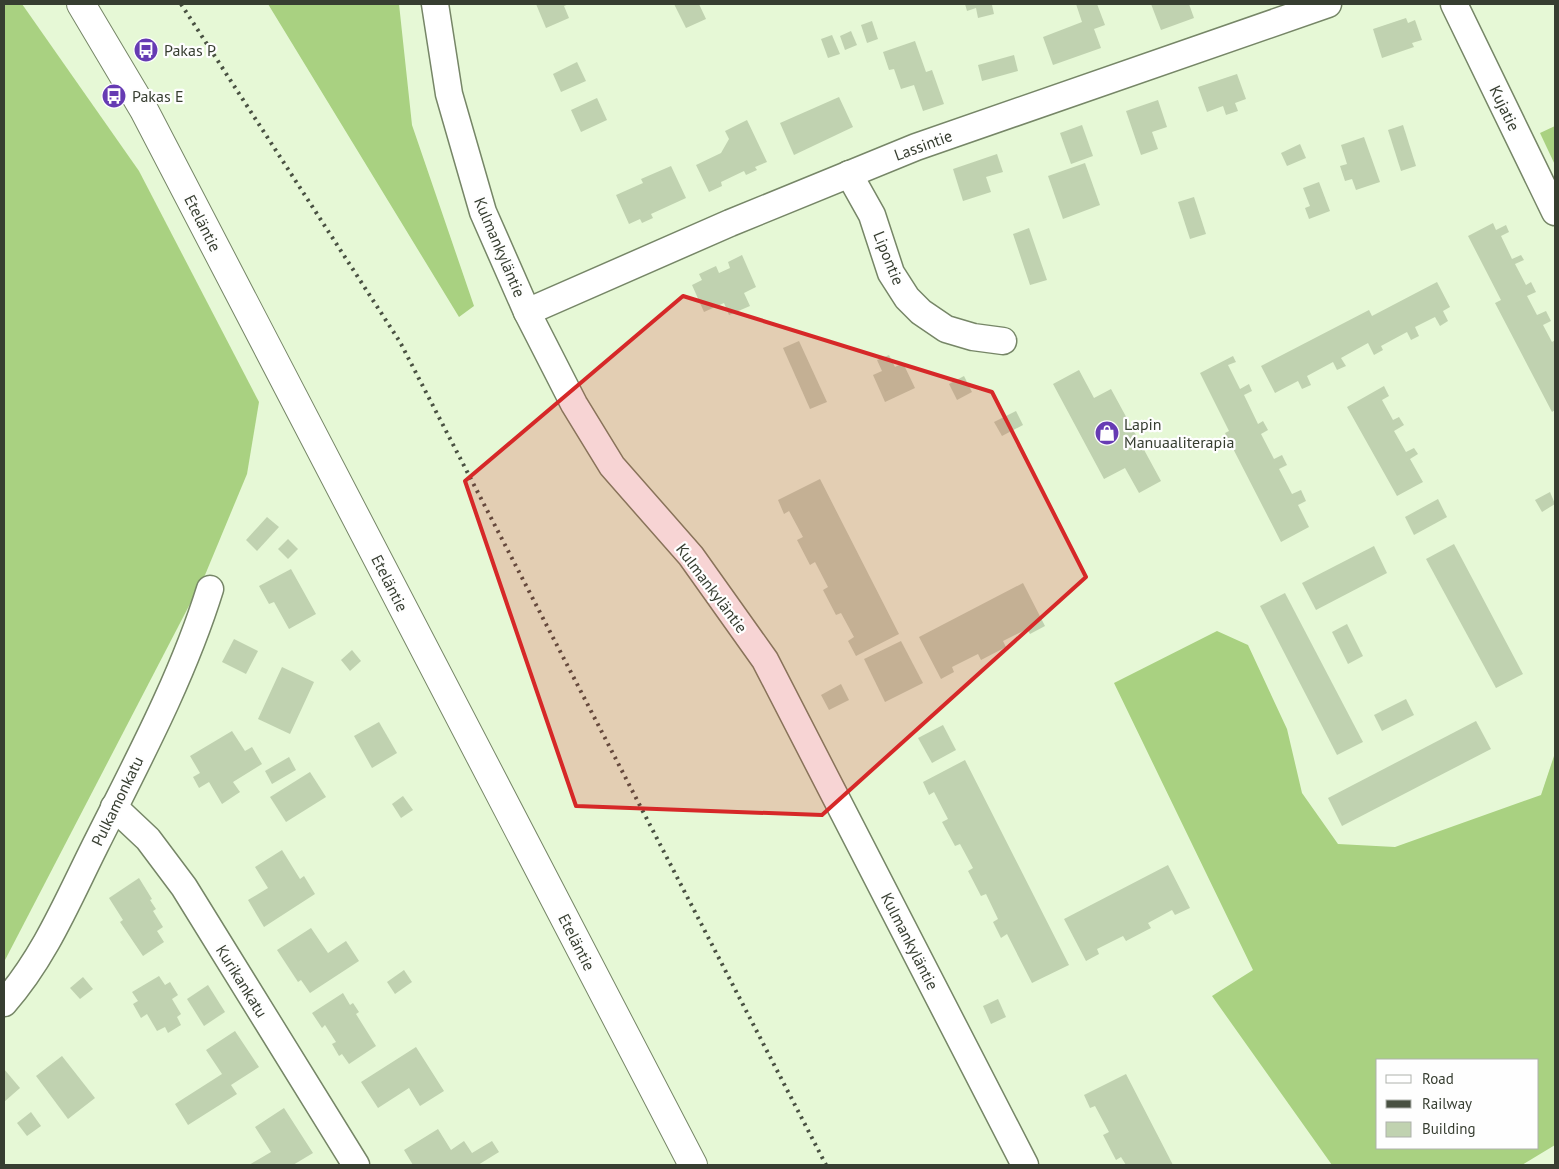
<svg xmlns="http://www.w3.org/2000/svg" width="1559" height="1169" viewBox="0 0 1559 1169" font-family="'PT Sans',sans-serif">
<style>
.forest{fill:#a9d181;fill-rule:evenodd}
.building{fill:#c0d2b0}
.lines{fill:none;stroke-linecap:round;stroke-linejoin:round}
.minor-casing{stroke:#768667;stroke-width:29}
.major-casing{stroke:#768667;stroke-width:30}
.minor{stroke:#fff;stroke-width:26}
.major{stroke:#fff;stroke-width:28}
.rail{stroke:#495142;stroke-width:4;stroke-dasharray:2.5 5;stroke-linecap:butt}
.marked{fill:#d62828;fill-opacity:0.2;stroke:#d62828;stroke-width:4;stroke-linejoin:round}
.labels{text-anchor:middle;dominant-baseline:central;stroke-width:4.5;stroke-linejoin:round;paint-order:stroke}
.poi-label{font-size:16px;fill:#373e31;stroke:#fefefe;text-anchor:start}
.street-label{font-size:16px;fill:#373e31;stroke:#fefefe}
</style>
<rect width="100%" height="100%" fill="#e6f8d6"/>
<!-- forest -->
<g class="forest">
<path d="M4 4H22L139 171 259 402 247 474 205 575 4 962Z"/>
<path d="M268 4H399L412 125 474 306 459 317Z"/>
<path d="M1555 126V165L1540 133Z"/>
<path d="M1217 631 1248 645 1287 729 1302 793 1338 844 1395 847 1541 795 1555 753V1145L1522 1165H1332L1212 996 1253 970 1114 683ZM1378 1060H1538V1148H1378Z"/>
</g>
<!-- building -->
<g class="building">
<path d="M536 4H569L564 6 569 18 546 28Z"/>
<path d="M674 4H699L706 19 686 28Z"/>
<path d="M965 4H995L992 5 994 14 978 18 976 8 967 11Z"/>
<path d="M1076 4H1097L1105 25 1094 29 1101 48 1053 65 1043 37 1082 22Z"/>
<path d="M1151 4H1189L1194 18 1161 30Z"/>
<path d="M1406 18 1408 23 1415 20 1422 40 1412 43 1414 47 1382 58 1373 29Z"/>
<path d="M872 21 878 39 867 43 861 25Z"/>
<path d="M851 31 857 45 845 50 840 36Z"/>
<path d="M832 35 840 54 828 58 821 39Z"/>
<path d="M915 41 926 72 932 70 944 104 923 111 914 85 901 89 894 69 889 70 883 52Z"/>
<path d="M1014 55 1018 71 982 81 978 65Z"/>
<path d="M577 62 586 81 561 92 553 74Z"/>
<path d="M1237 74 1246 99 1235 103 1238 111 1226 115 1223 106 1207 112 1198 87Z"/>
<path d="M839 97 853 127 794 155 780 123Z"/>
<path d="M597 98 607 120 581 132 571 110Z"/>
<path d="M1158 100 1167 127 1152 132 1158 149 1141 155 1126 111Z"/>
<path d="M747 120 767 162 755 167 757 170 746 175 744 171 721 182 722 186 709 192 696 165 721 153 729 139 725 131Z"/>
<path d="M1082 125 1093 156 1071 164 1060 133Z"/>
<path d="M1403 125 1416 166 1401 171 1388 130Z"/>
<path d="M1364 137 1380 182 1356 190 1352 179 1345 181 1340 166 1347 164 1341 145Z"/>
<path d="M1300 144 1306 158 1287 166 1281 153Z"/>
<path d="M997 154 1003 172 986 177 991 192 963 201 953 169Z"/>
<path d="M1085 163 1100 205 1063 219 1048 176Z"/>
<path d="M671 166 686 198 651 214 653 218 642 223 640 219 629 224 616 195 643 183 641 179Z"/>
<path d="M1319 182 1330 211 1309 219 1305 208 1310 206 1303 188Z"/>
<path d="M1194 197 1206 234 1190 239 1178 202Z"/>
<path d="M1493 223 1496 230 1506 225 1509 232 1501 236 1512 259 1521 255 1524 260 1515 264 1526 285 1531 282 1536 292 1527 296 1537 315 1546 311 1551 321 1543 325 1552 342 1555 340V410L1552 412 1495 303 1501 300 1468 236Z"/>
<path d="M1029 228 1047 280 1030 285 1013 234Z"/>
<path d="M742 255 756 287 744 293 750 306 729 315 724 303 704 312 692 285 702 280 699 274 716 266 719 273 730 268 728 262Z"/>
<path d="M1437 282 1450 307 1443 311 1448 321 1440 326 1435 317 1415 327 1419 336 1411 340 1407 332 1381 346 1383 350 1374 355 1368 343 1341 358 1346 366 1337 370 1333 362 1307 376 1311 385 1302 389 1298 381 1275 393 1261 366 1369 310 1372 316Z"/>
<path d="M799 341 827 402 810 409 783 348Z"/>
<path d="M889 355 895 367 903 363 915 388 885 402 873 375 882 371 877 360Z"/>
<path d="M1233 356 1236 362 1228 365 1240 389 1249 384 1252 391 1244 395 1258 424 1263 421 1268 430 1261 434 1274 459 1282 455 1287 465 1279 469 1292 494 1301 490 1306 501 1298 505 1309 527 1281 542 1225 433 1229 431 1200 373Z"/>
<path d="M1079 370 1094 398 1111 389 1161 481 1139 493 1125 468 1104 479 1053 384Z"/>
<path d="M964 376 972 392 957 400 949 384Z"/>
<path d="M1384 386 1389 396 1382 400 1393 420 1399 417 1404 425 1394 431 1406 452 1414 448 1418 454 1410 459 1423 482 1397 496 1347 407Z"/>
<path d="M1016 411 1023 425 1002 436 994 422Z"/>
<path d="M820 479 899 634 856 656 848 641 854 637 841 613 836 615 823 590 828 587 815 562 810 565 797 540 803 537 789 511 784 514 778 500Z"/>
<path d="M1550 492 1555 504 1542 512 1535 500Z"/>
<path d="M1438 499 1447 517 1414 535 1405 517Z"/>
<path d="M267 517 279 527 257 551 246 540Z"/>
<path d="M288 539 298 549 288 559 278 549Z"/>
<path d="M1454 544 1523 674 1496 688 1426 559Z"/>
<path d="M1374 546 1387 573 1316 610 1302 583Z"/>
<path d="M291 569 316 614 289 629 274 602 269 604 259 586Z"/>
<path d="M1023 583 1045 626 1030 634 1027 629 1003 641 1006 647 981 660 978 654 952 667 954 672 941 679 919 637Z"/>
<path d="M1285 593 1363 742 1337 755 1260 606Z"/>
<path d="M1347 624 1363 656 1348 664 1332 632Z"/>
<path d="M234 639 258 651 246 674 222 662Z"/>
<path d="M901 641 923 683 885 702 864 659Z"/>
<path d="M352 650 361 661 350 671 341 660Z"/>
<path d="M282 667 314 682 290 734 258 719Z"/>
<path d="M841 684 849 700 829 710 821 695Z"/>
<path d="M1406 699 1414 715 1382 731 1374 715Z"/>
<path d="M1476 721 1491 749 1342 826 1328 798Z"/>
<path d="M379 722 397 753 372 768 354 736Z"/>
<path d="M943 725 956 750 932 763 918 738Z"/>
<path d="M232 731 245 751 252 747 262 764 233 782 240 792 222 804 209 782 199 788 193 777 200 773 190 756Z"/>
<path d="M289 757 296 770 272 784 265 771Z"/>
<path d="M965 760 1069 965 1032 983 1007 934 1001 938 993 922 998 919 986 894 981 896 968 871 973 868 960 844 955 846 942 822 948 819 934 792 929 795 923 782Z"/>
<path d="M310 772 326 797 286 822 270 797Z"/>
<path d="M403 796 413 810 401 818 392 804Z"/>
<path d="M282 850 300 879 304 876 315 894 264 927 248 900 268 888 255 867Z"/>
<path d="M1168 865 1190 908 1175 915 1172 910 1148 923 1151 928 1126 941 1123 936 1097 949 1099 954 1086 961 1064 919Z"/>
<path d="M139 878 152 899 150 900 156 909 153 911 163 927 157 931 164 942 143 956 120 922 123 920 109 898Z"/>
<path d="M311 928 328 953 346 941 359 961 310 993 301 980 298 982 277 950Z"/>
<path d="M404 970 412 982 395 994 387 982Z"/>
<path d="M159 976 165 985 170 982 178 995 172 999 181 1014 177 1017 181 1025 168 1033 165 1027 157 1031 147 1014 141 1018 133 1004 138 1001 132 992Z"/>
<path d="M83 977 93 989 80 999 70 988Z"/>
<path d="M208 985 225 1012 204 1026 187 999Z"/>
<path d="M343 993 350 1005 353 1003 359 1012 356 1014 376 1046 349 1064 342 1054 339 1056 332 1044 336 1042 325 1025 322 1028 312 1013Z"/>
<path d="M998 999 1006 1017 991 1024 983 1006Z"/>
<path d="M235 1031 259 1067 231 1085 237 1094 188 1125 175 1104 222 1074 206 1050Z"/>
<path d="M416 1047 444 1091 420 1106 409 1088 378 1108 361 1082Z"/>
<path d="M62 1056 95 1098 68 1119 36 1076Z"/>
<path d="M4 1069 20 1088 4 1102Z"/>
<path d="M1126 1074 1173 1165H1126L1121 1157 1116 1160 1103 1135 1109 1132 1095 1106 1090 1108 1084 1095Z"/>
<path d="M284 1108 313 1153 293 1165H249L271 1152 255 1127Z"/>
<path d="M31 1112 41 1126 27 1136 17 1123Z"/>
<path d="M438 1129 451 1150 464 1141 472 1153 492 1141 499 1152 478 1165H413L404 1150Z"/>
</g>
<g class="lines">
<defs>
<g id="minor">
<path d="M435 4 449 94 483 212 527 312 574 404 612 466 691 556 765 660 1025 1165"/>
<path d="M1454 4 1555 212"/>
<path d="M849 174 872 215 891 273 907 298 921 312 946 329 973 337 1003 341"/>
<path d="M527 312 730 223 916 147 1328 4"/>
<path d="M114 807 148 839 184 887 356 1165"/>
<path d="M4 1003C44 958 68 900 95 846 137 762 182 679 210 589"/>
</g>
<path id="major" d="M81 4 144 110 693 1165"/>
</defs>
<!-- minor casing -->
<use href="#minor" class="minor-casing"/>
<!-- major casing -->
<use href="#major" class="major-casing"/>
<!-- minor -->
<use href="#minor" class="minor"/>
<!-- major -->
<use href="#major" class="major"/>
<!-- rail -->
<path class="rail" d="M181 4 400 342 826 1165"/>
</g>
<!-- marked area -->
<path class="marked" d="M683 296 992 392 1086 577 822 815 576 806 465 481Z"/>
<!-- icons -->
<defs>
<symbol id="bus-disc" viewBox="-11 -11 22 22"><circle r="9.5" fill="#663bb3" stroke="#fefefe"/><path d="M-5-6H5V4H4V6H2V4H-2V6H-4V4H-5ZM-3.5-4V0h7V-4ZM-3.5 1.2v1.5H-2V1.2ZM2 1.2v1.5H3.5V1.2Z" fill="#fff"/></symbol>
<symbol id="shop-disc" viewBox="-11 -11 22 22"><circle r="9.5" fill="#663bb3" stroke="#fefefe"/><path d="M-5-2.5h2.3a2.7 3.5 0 0 1 5.4 0H5L5.5 6h-11ZM-1.5-2.5h3a1.5 2.3 0 0 0-3 0Z" fill="#fff"/></symbol>
</defs>
<g fill-rule="evenodd">
<use href="#bus-disc" x="132" y="36" width="28" height="28"/>
<use href="#bus-disc" x="100" y="82" width="28" height="28"/>
<use href="#shop-disc" x="1093" y="419" width="28" height="28"/>
</g>
<g class="labels">
<!-- poi labels -->
<g class="poi-label">
<text x="164" y="50">Pakas P</text>
<text x="132" y="96">Pakas E</text>
<text x="1124" y="424">Lapin<tspan x="1124" dy="18">Manuaaliterapia</tspan></text>
</g>
<!-- street labels -->
<g class="street-label">
<text transform="translate(1505 108) rotate(64)">Kujatie</text>
<text transform="translate(923 145) rotate(-20)">Lassintie</text>
<text transform="translate(203 223) rotate(63)">Eteläntie</text>
<text transform="translate(500 247) rotate(67)">Kulmankyläntie</text>
<text transform="translate(889 258) rotate(68)">Lipontie</text>
<text transform="translate(390 583) rotate(63)">Eteläntie</text>
<text transform="translate(712 588) rotate(53)">Kulmankyläntie</text>
<text transform="translate(117 801) rotate(-64)">Pulkamonkatu</text>
<text transform="translate(910 941) rotate(63)">Kulmankyläntie</text>
<text transform="translate(577 942) rotate(63)">Eteläntie</text>
<text transform="translate(242 981) rotate(58)">Kurikankatu</text>
</g>
</g>
<!-- border -->
<rect width="1559" height="1169" fill="none" stroke="#373e31" stroke-width="10"/>
<!-- legend -->
<rect x="1376" y="1059" width="162" height="90" fill="#fefefe" stroke="#aeb1ac"/>
<rect x="1386" y="1075" width="25" height="8" fill="#ffffff" stroke="#aeb1ac"/>
<text x="1422" y="1084" font-size="15" fill="#373e31">Road</text>
<rect x="1386" y="1100" width="25" height="8" fill="#495142" stroke="#aeb1ac"/>
<text x="1422" y="1109" font-size="15" fill="#373e31">Railway</text>
<rect x="1386" y="1122" width="25" height="15" fill="#c0d2b0" stroke="#aeb1ac"/>
<text x="1422" y="1134" font-size="15" fill="#373e31">Building</text>
</svg>
